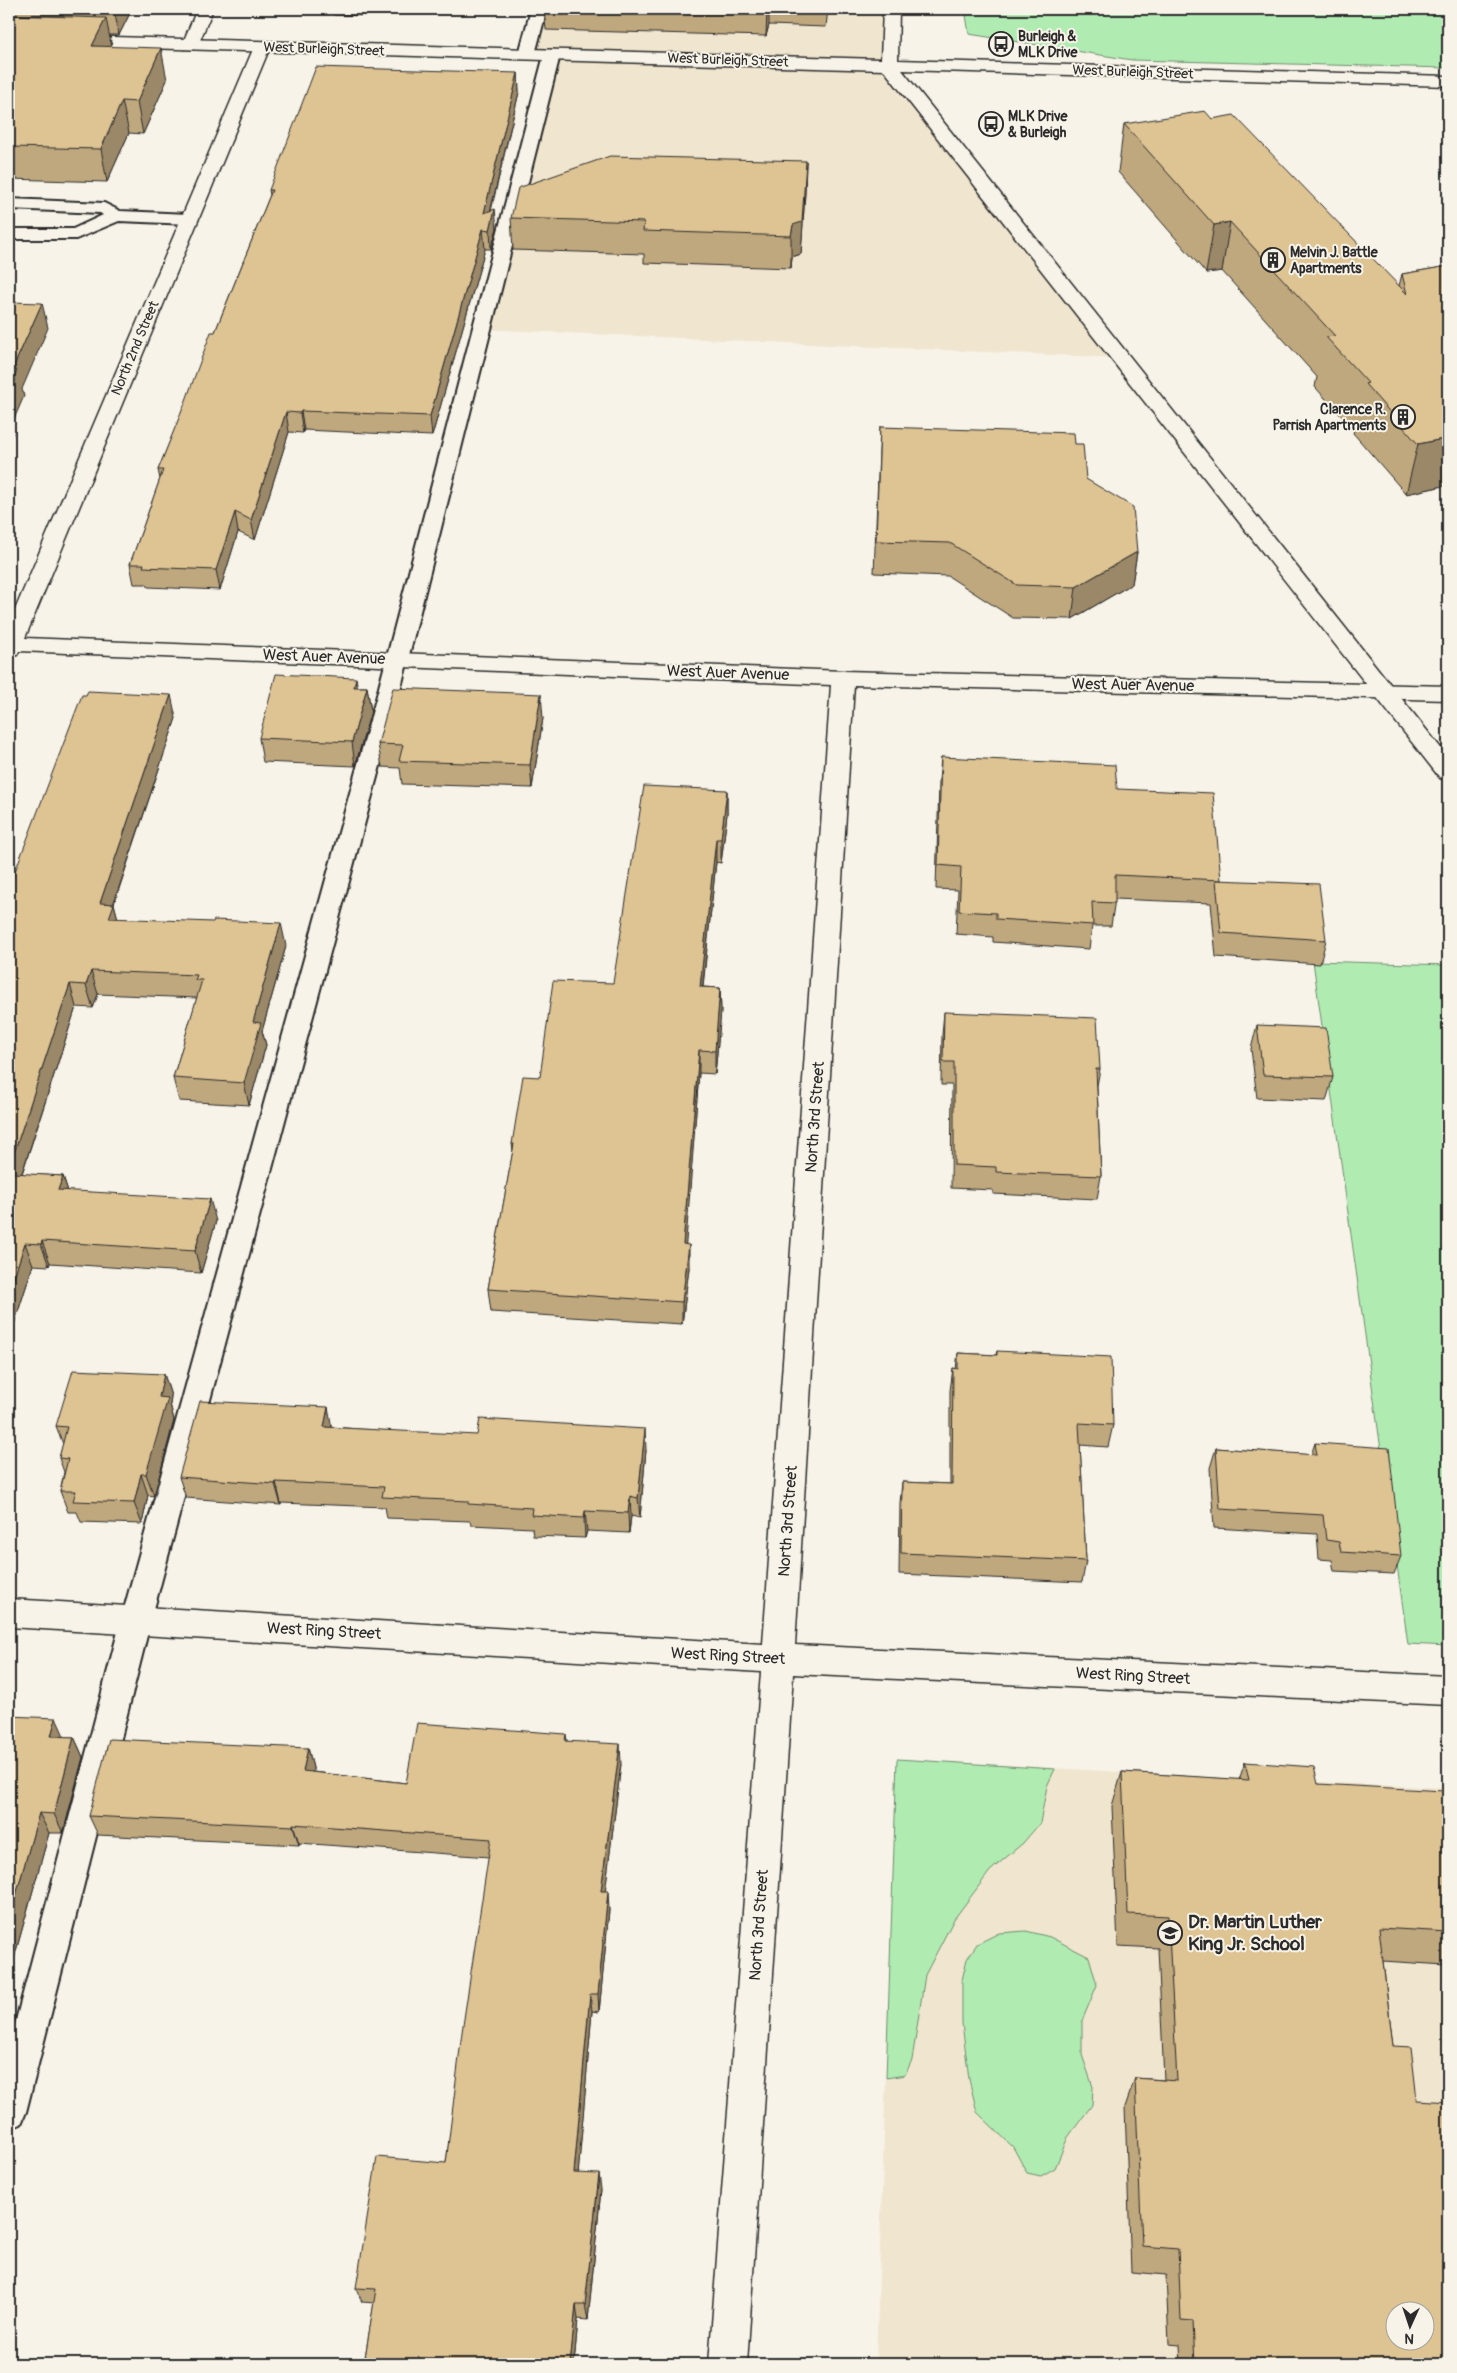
<svg xmlns="http://www.w3.org/2000/svg" width="1457" height="2373" viewBox="0 0 1457 2373" font-family="Pangolin,sans-serif">
<style>
.built{fill:#f0e5ce;fill-rule:evenodd}
.green{fill:#b0ecb2;stroke:#6e8c6e}
.lines{fill:none;stroke-linecap:round;stroke-linejoin:round}
.lane-casing{stroke:#2b2b2b;stroke-width:4}
.street-casing{stroke:#2b2b2b;stroke-width:3}
.secondary-casing{stroke:#2b2b2b;stroke-width:3}
.lane{fill:#f7f3e8;fill-rule:evenodd}
.street{fill:#f7f3e8;fill-rule:evenodd}
.secondary{fill:#f7f3e8;fill-rule:evenodd}
.wall{fill:#bfa87e;stroke:#2b2b2b}
.shaded-wall{fill:#9b8867;stroke:#2b2b2b}
.building{fill:#dec393;stroke:#2b2b2b;fill-rule:evenodd}
.labels{text-anchor:middle;dominant-baseline:central;stroke-width:4;stroke-linejoin:round;paint-order:stroke}
.far-poi-label{font-size:14px;font-weight:bold;fill:#2b2b2b;stroke:#f7f3e8;text-anchor:start}
.far-street-label{font-size:14px;fill:#2b2b2b;stroke:#f7f3e8}
.street-label{font-size:16px;fill:#2b2b2b;stroke:#f7f3e8}
.near-poi-label{font-size:19px;font-weight:bold;fill:#2b2b2b;stroke:#f7f3e8;text-anchor:start}
</style>
<rect width="100%" height="100%" fill="#f7f3e8"/>
<filter id="ink" filterUnits="userSpaceOnUse"><feTurbulence type="fractalNoise" baseFrequency=".02" numOctaves="2"/><feDisplacementMap in="SourceGraphic" scale="10" xChannelSelector="R" yChannelSelector="G"/><feConvolveMatrix kernelMatrix="1 2 1 2 8 2 1 2 1" color-interpolation-filters="sRGB"/></filter>
<g filter="url(#ink)">
<!-- built -->
<g class="built">
<path d="M537 9H891L889 65 1120 358 482 329 552 56 527 54Z"/>
<path d="M897 1759 1187 1776 1448 1788V2364H876ZM1394 2310H1424V2340H1394Z"/>
</g>
<!-- green -->
<g class="green">
<path d="M965 9H1448V68L1132 60 969 34Z"/>
<path d="M1313 961 1448 965V1646L1408 1644Z"/>
<path d="M897 1759 1055 1769 1047 1786 1040 1823 1023 1843 990 1871 954 1919 925 1975 912 2060 905 2075 886 2078Z"/>
<path d="M1026 1931 1050 1937 1089 1957 1097 1985 1082 2021V2055L1093 2087 1092 2105 1068 2137 1055 2168 1041 2176 1027 2173 1013 2147 977 2112 969 2079 962 2023V1980L967 1959 977 1944 999 1933Z"/>
</g>
<g class="lines">
<defs>
<g id="lane">
<path d="M531 9H547L535 54 533 57H521L519 54Z"/>
<path d="M552 50 558 52 560 55 399 695 151 1620 26 2112 21 2124 9 2129V2047L121 1620 377 695 544 55 546 52Z"/>
<path d="M9 199 104 203 120 211 189 214 195 215 198 219 195 223 189 224 119 221 76 239H9V229H73L103 215 100 213 9 209Z"/>
</g>
<g id="street">
<path d="M197 9H213L198 45 196 49H184L182 45Z"/>
<path d="M262 42 268 43 270 47 25 638 843 671 1448 686V700L854 685 795 1645 1448 1676V1705L793 1674 747 2364H709L761 1672 9 1627V1599L763 1644 831 685 19 651 17 655 9 657V624L254 47 256 43Z"/>
</g>
<path id="secondary" d="M883 9H899L898 60 1448 76V86L902 70 1448 757V781L1440 778 884 70 9 44V34L881 59Z"/>
</defs>
<!-- lane casing -->
<use href="#lane" class="lane-casing"/>
<!-- street casing -->
<use href="#street" class="street-casing"/>
<!-- secondary casing -->
<use href="#secondary" class="secondary-casing"/>
<!-- lane -->
<use href="#lane" class="lane"/>
<!-- street -->
<use href="#street" class="street"/>
<!-- secondary -->
<use href="#secondary" class="secondary"/>
</g>
<!-- wall -->
<g class="wall">
<path d="M9 9H132L119 35H110L112 47 167 80 143 134 129 133 107 182 9 179Z"/>
<path d="M333 9H388L386 16 334 15Z"/>
<path d="M544 9H828L826 27 769 25 766 36 546 30Z"/>
<path d="M518 73 519 92 491 211 497 228 491 249H485L432 436 304 430 303 433 289 432 255 540 238 532 220 590 148 587 147 584H134L130 564 160 479 158 470 215 332 270 195 269 190Z"/>
<path d="M1212 119 1399 286 1402 274 1448 266V485L1406 494 1353 433 1354 430 1315 387 1317 377 1222 271 1206 273 1118 172 1124 124Z"/>
<path d="M806 161 805 192 801 254 792 257 791 268 644 263V254L513 250 511 218Z"/>
<path d="M880 427 1075 444 1086 479 1137 552 1132 584 1072 619 1013 618 948 576 874 573Z"/>
<path d="M358 687H367L371 711 355 766 263 762 259 738Z"/>
<path d="M176 718 114 904 118 919 286 946 262 1031 266 1045 249 1105 179 1101 173 1078 197 998 98 994 93 1008 76 1007 22 1174 63 1176 68 1191 216 1221 201 1273 50 1263 49 1266 33 1265 9 1340V887Z"/>
<path d="M543 718 532 788 402 784 400 768 382 767 378 744Z"/>
<path d="M941 757 1117 789 1221 880 1326 940 1320 964 1216 957 1211 903 1115 899 1111 926H1092L1089 949 993 942V937L956 934 958 890 936 889 939 781Z"/>
<path d="M727 790V814L721 863 716 862 703 987 720 988 721 1011 715 1074 699 1073 685 1245 689 1268 682 1324 491 1312 488 1289 513 1151 512 1144 540 1077 613 983Z"/>
<path d="M944 1012 1100 1069 1097 1086 1101 1176 1097 1199 993 1194V1190L951 1188 952 1085H941L942 1035Z"/>
<path d="M1257 1025 1333 1077 1326 1101 1257 1098 1251 1049Z"/>
<path d="M997 1351 1113 1425 1108 1447 1080 1445 1086 1561 1082 1582 899 1574 900 1503 902 1482 950 1484V1391L953 1368 956 1369 958 1353 996 1355Z"/>
<path d="M164 1374 171 1396 170 1404 174 1420 154 1496 148 1495 142 1524 81 1522 77 1512H68L60 1491 64 1472 59 1458 63 1444 56 1426Z"/>
<path d="M332 1427 646 1450 640 1518 631 1516 629 1533 587 1531 585 1538 533 1536 532 1528 471 1525 470 1521 387 1518 385 1507 281 1503V1505L186 1498 179 1477Z"/>
<path d="M1315 1443 1401 1556 1394 1574 1334 1571 1332 1560 1319 1559 1317 1534 1214 1528 1210 1468 1216 1448 1311 1455Z"/>
<path d="M9 1716 64 1737H74L83 1757 63 1833H49L9 1976Z"/>
<path d="M566 1734 567 1741 621 1764 605 1891 609 1910 599 2012 592 2011 578 2173 601 2189 588 2320 578 2319 574 2364H364L374 2303 362 2302 356 2288 446 2163 489 1857 299 1843V1845L98 1835 89 1816 308 1748 313 1768V1772L406 1783Z"/>
<path d="M1245 1762 1448 1823V1959L1445 1965 1383 1961 1393 2046 1448 2364H1181L1180 2345 1169 2344 1166 2275 1131 2272 1125 2107 1135 2078 1164 2080 1158 1948 1118 1946 1112 1806 1122 1772 1239 1780Z"/>
</g>
<!-- shaded-wall -->
<g class="shaded-wall">
<path d="M114 9H132L119 35Z"/>
<path d="M385 9H388L386 16Z"/>
<path d="M767 9H769V25L766 36Z"/>
<path d="M106 18 112 49 92 46Z"/>
<path d="M161 48 167 80 143 134 137 102Z"/>
<path d="M518 73 519 92 486 229 484 213Z"/>
<path d="M122 101 129 133 107 182 101 149Z"/>
<path d="M806 161 805 192 801 254 792 257 791 268V236L793 225Z"/>
<path d="M495 209 497 228 491 249 490 230Z"/>
<path d="M1230 222 1222 271 1206 273 1214 225Z"/>
<path d="M483 229 485 249 432 436 430 416Z"/>
<path d="M42 303 48 328 22 389 24 396 11 426 13 433 9 442V390L12 370Z"/>
<path d="M301 411 304 430 303 433 300 413Z"/>
<path d="M286 412 289 432 255 540 251 520Z"/>
<path d="M1448 438V485L1406 494 1418 444Z"/>
<path d="M235 512 238 532 220 590 216 570Z"/>
<path d="M1137 552 1132 584 1072 619 1076 587Z"/>
<path d="M356 678 360 701 354 687Z"/>
<path d="M367 687 371 711 355 766 352 742Z"/>
<path d="M541 694 543 718 532 788 530 765Z"/>
<path d="M171 695 176 718 113 905 114 904 120 927 115 941 100 903Z"/>
<path d="M727 790V814L721 863V839Z"/>
<path d="M716 839V862L700 1010V987Z"/>
<path d="M281 923 286 946 262 1031 266 1045 249 1105 244 1083 253 1022Z"/>
<path d="M91 971 98 994 93 1008 86 985Z"/>
<path d="M70 984 76 1007 19 1182 9 1168Z"/>
<path d="M720 988 721 1011 715 1074V1051Z"/>
<path d="M699 1050V1073L684 1267 683 1244Z"/>
<path d="M63 1176 70 1198 58 1190Z"/>
<path d="M210 1199 216 1221 201 1273 195 1251Z"/>
<path d="M42 1241 50 1263 49 1266 41 1244Z"/>
<path d="M25 1243 33 1265 9 1340V1292Z"/>
<path d="M689 1245V1268L682 1324V1302Z"/>
<path d="M164 1374 171 1396 170 1404 174 1420 154 1496 146 1474 159 1397Z"/>
<path d="M328 1407 332 1428 324 1427Z"/>
<path d="M645 1429 646 1450 640 1518 638 1498Z"/>
<path d="M141 1474 148 1495 142 1524 134 1503Z"/>
<path d="M276 1482 281 1503V1505L275 1484Z"/>
<path d="M630 1496 631 1516 629 1533 628 1513Z"/>
<path d="M585 1511 587 1531 585 1538 584 1518Z"/>
<path d="M56 1718 65 1738 51 1736Z"/>
<path d="M74 1737 83 1757 63 1833 54 1814Z"/>
<path d="M620 1744 621 1764 603 1909 601 1891Z"/>
<path d="M308 1748 313 1768 309 1791 303 1771Z"/>
<path d="M39 1813 49 1833 9 1976V1920Z"/>
<path d="M293 1824 299 1843V1845L293 1826Z"/>
<path d="M608 1891 609 1910 599 2012 598 1994Z"/>
<path d="M590 1994 592 2011 577 2188 574 2173Z"/>
<path d="M599 2174 601 2189 588 2320 585 2305Z"/>
<path d="M576 2305 578 2319 574 2364H570Z"/>
</g>
<!-- building -->
<g class="building">
<path d="M9 15 106 18 92 46 161 48 137 102 122 101 101 149 9 147Z"/>
<path d="M316 67 518 73 484 213 495 209 490 230 483 229 430 416 301 411 300 413 286 412 251 520 235 512 216 570 143 567 144 564H130L163 470H158L185 403 211 332H215L272 190H269Z"/>
<path d="M1205 111 1212 119 1234 115 1407 294 1402 274 1448 266V438L1418 444 1365 384 1368 383 1326 337 1335 336 1230 222 1214 225 1124 124Z"/>
<path d="M610 156 806 161 802 222 793 225 791 236 643 231 644 222 511 218 518 188Z"/>
<path d="M9 302 42 303 12 370H17L9 390Z"/>
<path d="M880 427 1074 433 1075 444H1083L1086 479 1133 507 1137 552 1076 587 1017 585 950 543 876 541Z"/>
<path d="M276 674 356 678 354 687H367L352 742 259 738Z"/>
<path d="M393 688 541 694 530 765 399 761 403 745 378 744Z"/>
<path d="M88 691 171 695 100 903 114 904 109 918 213 922 214 920 281 923 253 1022 261 1023 244 1083 173 1078 202 980H195L197 975 91 971 86 985 70 984 9 1168V887L82 695H86Z"/>
<path d="M941 757 1115 765 1117 789 1213 793 1221 880 1115 875V903L1092 902 1093 925 996 919V913L959 911 961 867 938 865Z"/>
<path d="M644 786 727 790 721 839H716L700 987 720 988 715 1051 699 1050 683 1244 689 1245 682 1302 488 1289 514 1144H512L523 1076 540 1077 553 981 613 983Z"/>
<path d="M1216 880 1319 884 1326 940 1221 933Z"/>
<path d="M944 1012 1097 1018 1100 1069H1096L1101 1176 996 1172V1167L954 1165V1062H943Z"/>
<path d="M1257 1025 1326 1028 1333 1077 1263 1075Z"/>
<path d="M9 1168H14L13 1173 63 1176 58 1190 210 1199 195 1251 42 1241 41 1244 25 1243 9 1292Z"/>
<path d="M997 1351 1111 1357 1113 1425 1079 1423 1086 1561 901 1553 902 1482 952 1484 953 1368 958 1369V1353L997 1355Z"/>
<path d="M73 1370 164 1374 159 1397 168 1398 146 1474H141L134 1503 73 1501 76 1491H60L68 1459 59 1458 67 1427 56 1426Z"/>
<path d="M200 1401 328 1407 324 1427 477 1435 480 1419 645 1429 638 1498 630 1496 628 1513 585 1511 584 1518 531 1515 532 1508 468 1504V1501L382 1497 384 1487 276 1482 275 1484 179 1477Z"/>
<path d="M1315 1443 1389 1448 1401 1556 1341 1552 1339 1542 1326 1540 1323 1515 1220 1509 1216 1448 1317 1455Z"/>
<path d="M9 1716 56 1718 51 1736 74 1737 54 1814 39 1813 9 1920Z"/>
<path d="M417 1723 566 1734 565 1741 620 1744 601 1891H608L598 1994H590L574 2173 599 2174 585 2305H576L570 2364H364L376 2289 356 2288 377 2157 446 2163 462 2032 491 1839 293 1824V1826L89 1816 109 1739 308 1748 303 1771 406 1783Z"/>
<path d="M1245 1762 1314 1767 1318 1784 1444 1791 1448 1823V1932L1379 1928 1393 2046 1411 2047 1417 2100 1448 2102V2364H1195L1193 2321 1181 2320 1178 2249 1142 2246 1135 2078 1177 2081 1168 1916 1128 1914 1122 1772 1249 1780ZM1394 2310H1424V2340H1394Z"/>
</g>
</g>
<!-- icons -->
<defs>
<symbol id="bus-ring" viewBox="-11 -11 22 22"><circle r="9.5" fill="#f7f3e8" stroke="#2b2b2b" stroke-width="1.5"/><path d="M-5-6H5V4H4V6H2V4H-2V6H-4V4H-5ZM-3.5-4V0h7V-4ZM-3.5 1.2v1.5H-2V1.2ZM2 1.2v1.5H3.5V1.2Z" fill="#2b2b2b"/></symbol>
<symbol id="building-ring" viewBox="-11 -11 22 22"><circle r="9.5" fill="#f7f3e8" stroke="#2b2b2b" stroke-width="1.5"/><path d="M-4-6H4V6H1V3H-1V6H-4ZM-2.5-4.3h1.7v1.8h-1.7ZM.8-4.3h1.7v1.8H.8ZM-2.5-1h1.7V.8h-1.7ZM.8-1h1.7V.8H.8Z" fill="#2b2b2b"/></symbol>
<symbol id="school-ring" viewBox="-11 -11 22 22"><circle r="9.5" fill="#f7f3e8" stroke="#2b2b2b" stroke-width="1.5"/><path d="M0-5L7-2L0 1L-7-2ZM-4 1L0 2.5L4 1V4Q0 6-4 4Z" fill="#2b2b2b"/></symbol>
</defs>
<g fill-rule="evenodd">
<use href="#bus-ring" x="987" y="30" width="28" height="28"/>
<use href="#bus-ring" x="977" y="110" width="28" height="28"/>
<use href="#building-ring" x="1259" y="246" width="28" height="28"/>
<use href="#building-ring" x="1389" y="403" width="28" height="28"/>
<use href="#school-ring" x="1156" y="1919" width="28" height="28"/>
</g>
<g class="labels">
<!-- far-poi labels -->
<g class="far-poi-label">
<text x="1018" y="36">Burleigh &amp;<tspan x="1018" dy="16">MLK Drive</tspan></text>
<text x="1008" y="116">MLK Drive<tspan x="1008" dy="16">&amp; Burleigh</tspan></text>
<text x="1290" y="252">Melvin J. Battle<tspan x="1290" dy="16">Apartments</tspan></text>
<text x="1386" y="409" text-anchor="end">Clarence R.<tspan x="1386" dy="16">Parrish Apartments</tspan></text>
</g>
<!-- far-street labels -->
<g class="far-street-label">
<text transform="translate(324 49) rotate(2)">West Burleigh Street</text>
<text transform="translate(728 60) rotate(2)">West Burleigh Street</text>
<text transform="translate(1133 72) rotate(2)">West Burleigh Street</text>
<text transform="translate(135 348) rotate(-67)">North 2nd Street</text>
</g>
<!-- street labels -->
<g class="street-label">
<text transform="translate(324 657) rotate(2)">West Auer Avenue</text>
<text transform="translate(728 673) rotate(2)">West Auer Avenue</text>
<text transform="translate(1133 685) rotate(1)">West Auer Avenue</text>
<text transform="translate(815 1117) rotate(-86)">North 3rd Street</text>
<text transform="translate(788 1521) rotate(-86)">North 3rd Street</text>
<text transform="translate(324 1631) rotate(3)">West Ring Street</text>
<text transform="translate(728 1656) rotate(3)">West Ring Street</text>
<text transform="translate(1133 1676) rotate(3)">West Ring Street</text>
<text transform="translate(759 1925) rotate(-86)">North 3rd Street</text>
</g>
<!-- near-poi labels -->
<g class="near-poi-label">
<text x="1188" y="1922">Dr. Martin Luther<tspan x="1188" dy="22">King Jr. School</tspan></text>
</g>
</g>
<!-- margin -->
<rect width="1457" height="2373" fill="none" stroke="#f7f3e8" stroke-width="30"/>
<rect x="15" y="15" width="1427" height="2343" fill="none" stroke="#2b2b2b" stroke-width="2" filter="url(#ink)"/>
<!-- north arrow -->
<g transform="translate(1410 2326) rotate(183)"><circle r="24" fill="#f7f3e8" stroke="#a5a39c"/>
<path d="M0-4L9 19L0 12L-9 19Z" fill="#2b2b2b"/>
<text y="-8" font-size="14" font-weight="bold" text-anchor="middle" fill="#2b2b2b">N</text>
</g>
</svg>
